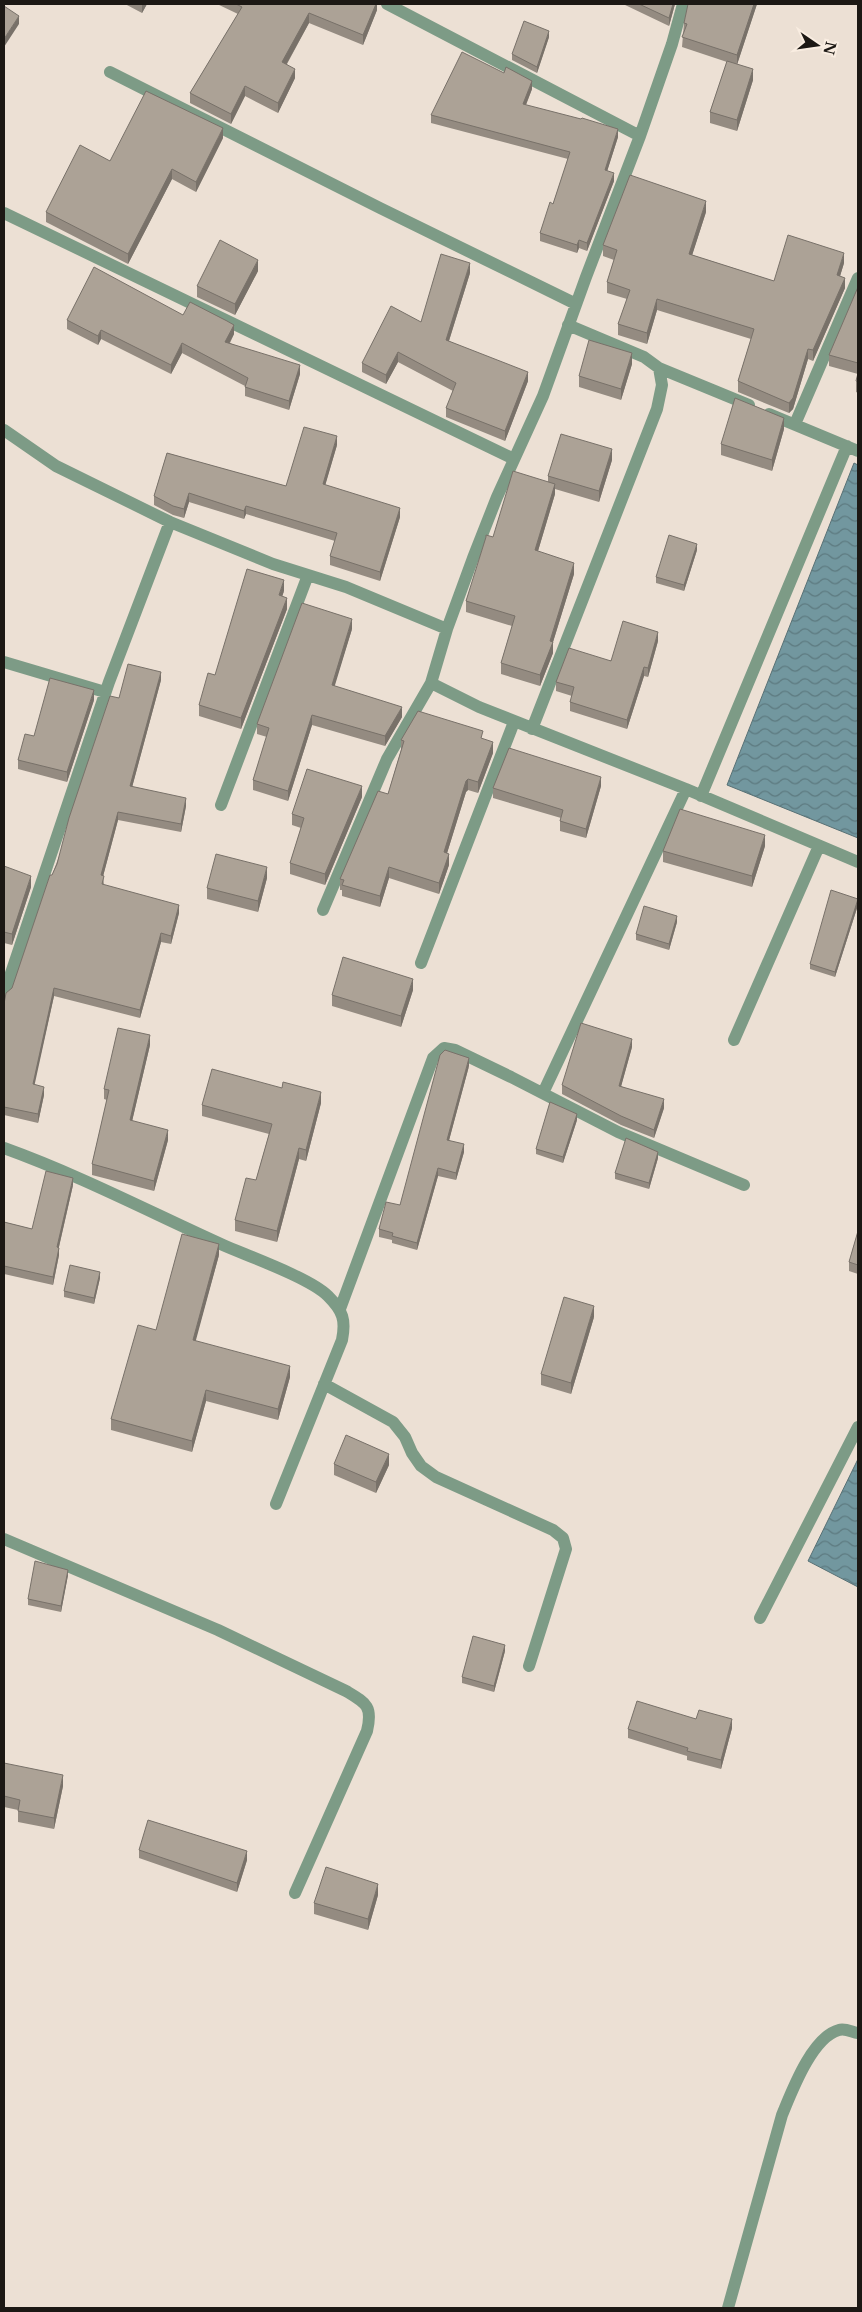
<svg xmlns="http://www.w3.org/2000/svg" width="862" height="2312" font-family="'Libre Baskerville',serif">
<style>
.water{fill:url(#water-waves);stroke:#587175}
.lines{fill:none;stroke-linecap:round;stroke-linejoin:round}
.street{stroke:#7d9b86;stroke-width:12}
.wall{fill:#948b81}
.shaded-wall{fill:#787169}
.building{fill:#aca296;stroke:#787169}
</style>
<defs>
<pattern id="water-waves" width="16" height="10" patternUnits="userSpaceOnUse" patternTransform="scale(1.25)"><rect width="16" height="10" fill="#72979f"/><path d="M0 5q4-4 8 0t8 0" fill="none" stroke="#5d7a80"/></pattern>
</defs>
<rect width="100%" height="100%" fill="#ece0d4"/>
<path class="water" d="M 854,463 L 858,465 L 858,838 L 727,785 Z
M 858,1459 L 858,1587 L 808,1561 Z"/>
<g class="lines">
<path class="street" d="M 387,4 L 640,136
M 110,72 L 380,208 L 576,304
M 4,213 L 514,459
M 659,368 L 749,405
M 769,414 L 858,451
M 795,424 L 858,278
M 4,430 L 56,466 L 170,522 L 273,564 L 346,587 L 447,629
M 4,662 L 105,692
M 431,683 L 479,707 L 686,789 L 858,862
M 532,729 L 657,409 L 662,385 L 659,368 L 644,357 L 568,325
M 701,796 L 847,446
M 221,805 L 308,575
M 323,910 L 387,759 L 431,683 L 447,629 L 473,558 L 497,497 L 543,396 L 586,277 L 640,136 L 672,44 L 683,4
M 421,963 L 514,722
M 4,994 L 109,682 L 170,522
M 734,1040 L 819,846
M 543,1093 L 686,789
M 4,1148 C 79,1175 150,1212 223,1245 C 248,1256 310,1278 328,1296 C 343,1311 346,1320 342,1340 L 276,1504
M 340,1309 L 433,1058 L 444,1048 L 455,1050 L 511,1077 L 618,1132 L 744,1185
M 324,1384 L 393,1422 L 405,1437 L 412,1453 L 421,1466 L 436,1477 L 553,1530 L 563,1538 L 566,1549 L 529,1666
M 4,1539 L 218,1630 L 346,1691 C 366,1703 373,1706 367,1731 L 295,1893
M 760,1618 L 858,1427
M 728,2308 L 782,2115 C 792,2091 812,2037 839,2030 C 845,2028 852,2032 858,2033"/>
</g>
<path class="wall" d="M 125,4 L 147,4 L 142,13 Z
M 217,4 L 377,4 L 377,10 L 363,45 L 309,23 L 287,64 L 295,78 L 278,113 L 245,96 L 231,124 L 190,103 L 190,93 L 238,14 Z
M 623,4 L 675,4 L 669,26 Z
M 757,4 L 737,64 L 753,80 L 737,131 L 710,123 L 710,112 L 727,62 L 682,47 L 684,23 Z
M 549,37 L 537,73 L 512,60 L 512,54 Z
M 532,89 L 526,105 L 618,137 L 607,171 L 614,181 L 587,251 L 579,248 L 577,253 L 540,241 L 540,233 L 553,204 L 568,159 L 431,123 L 431,115 Z
M 223,138 L 196,192 L 172,179 L 128,264 L 46,222 L 46,212 L 110,161 Z
M 706,212 L 692,255 L 774,281 L 844,263 L 840,276 L 845,288 L 813,361 L 808,359 L 793,409 L 789,413 L 738,392 L 738,381 L 751,339 L 657,310 L 647,344 L 618,335 L 618,324 L 627,299 L 607,293 L 607,282 L 614,260 L 603,256 L 603,245 Z
M 258,271 L 235,315 L 197,297 L 197,286 Z
M 470,273 L 449,341 L 528,381 L 505,441 L 446,417 L 446,408 L 453,391 L 398,362 L 386,384 L 362,372 L 362,363 L 421,322 Z
M 858,287 L 858,393 L 856,392 L 856,381 L 858,374 L 829,366 L 829,355 Z
M 183,315 L 234,334 L 230,343 L 300,374 L 289,410 L 245,396 L 245,386 L 182,353 L 171,374 L 101,339 L 98,345 L 67,329 L 67,320 Z
M 632,364 L 621,400 L 579,387 L 579,376 Z
M 784,429 L 772,471 L 721,455 L 721,444 Z
M 337,445 L 325,485 L 400,517 L 380,581 L 330,565 L 330,556 L 335,541 L 246,514 L 244,519 L 189,502 L 184,518 L 173,515 L 154,505 L 154,496 L 167,453 L 286,486 Z
M 612,460 L 599,502 L 555,489 L 555,494 L 538,551 L 574,574 L 553,642 L 553,653 L 540,686 L 501,674 L 501,663 L 512,626 L 466,612 L 466,601 L 493,537 L 548,482 L 548,476 Z
M 697,550 L 684,591 L 656,583 L 656,577 Z
M 284,591 L 282,596 L 287,609 L 241,729 L 199,716 L 199,705 L 215,675 Z
M 352,629 L 334,686 L 402,717 L 385,746 L 312,725 L 288,801 L 253,790 L 253,780 L 267,737 L 257,734 L 257,724 Z
M 658,641 L 648,677 L 644,676 L 627,729 L 570,711 L 570,702 L 572,696 L 556,691 L 556,682 Z
M 161,680 L 132,787 L 186,806 L 181,832 L 118,820 L 103,876 L 104,885 L 179,913 L 171,944 L 161,942 L 140,1018 L 54,996 L 34,1084 L 44,1095 L 38,1123 L 4,1115 L 4,1004 L 12,988 L 52,875 L 119,698 Z
M 94,700 L 67,782 L 18,769 L 18,760 L 34,736 Z
M 483,739 L 493,753 L 478,793 L 468,790 L 466,792 L 447,853 L 449,865 L 439,894 L 389,878 L 380,907 L 342,896 L 342,890 L 340,890 L 340,879 L 388,794 L 401,750 L 401,740 Z
M 601,786 L 586,838 L 560,831 L 560,821 L 561,818 L 493,798 L 493,788 Z
M 362,797 L 325,885 L 290,874 L 290,863 L 301,828 L 292,825 L 292,814 Z
M 765,846 L 752,887 L 663,862 L 663,851 Z
M 4,866 L 31,887 L 12,945 L 4,943 Z
M 267,878 L 258,912 L 207,899 L 207,888 Z
M 858,899 L 858,905 L 835,977 L 810,969 L 810,964 Z
M 677,922 L 669,950 L 636,940 L 636,934 Z
M 413,990 L 401,1027 L 332,1006 L 332,995 Z
M 150,1045 L 132,1121 L 168,1140 L 154,1191 L 92,1175 L 92,1164 L 107,1100 L 104,1099 L 104,1089 Z
M 632,1047 L 621,1086 L 664,1108 L 654,1138 L 621,1125 L 562,1094 L 562,1085 Z
M 469,1066 L 449,1140 L 464,1152 L 456,1180 L 438,1176 L 417,1250 L 392,1243 L 392,1240 L 379,1237 L 379,1229 L 400,1205 Z
M 321,1103 L 306,1161 L 299,1159 L 277,1242 L 235,1231 L 235,1220 L 256,1180 L 269,1134 L 202,1116 L 202,1105 Z
M 577,1120 L 563,1163 L 536,1154 L 536,1149 Z
M 658,1158 L 649,1189 L 615,1179 L 615,1173 Z
M 73,1185 L 59,1247 L 59,1255 L 53,1285 L 4,1274 L 4,1222 L 32,1229 Z
M 858,1231 L 858,1274 L 849,1271 L 849,1262 Z
M 219,1255 L 195,1341 L 290,1377 L 278,1420 L 206,1401 L 192,1452 L 111,1430 L 111,1419 L 156,1330 Z
M 100,1278 L 94,1304 L 64,1297 L 64,1291 Z
M 594,1317 L 571,1394 L 541,1385 L 541,1374 Z
M 334,1464 L 389,1465 L 376,1493 L 334,1475 Z
M 68,1575 L 61,1612 L 28,1605 L 28,1599 Z
M 505,1651 L 494,1692 L 462,1683 L 462,1677 Z
M 696,1719 L 732,1728 L 721,1769 L 687,1760 L 687,1756 L 628,1738 L 628,1729 Z
M 4,1763 L 63,1786 L 54,1829 L 18,1822 L 18,1810 L 4,1807 Z
M 139,1850 L 247,1860 L 237,1892 L 139,1858 Z
M 378,1895 L 368,1930 L 314,1914 L 314,1903 Z"/>
<path class="shaded-wall" d="M 142,4 L 147,4 L 142,13 Z
M 376,4 L 377,4 L 377,10 L 363,45 L 363,35 Z
M 673,4 L 675,4 L 669,26 L 669,18 Z
M 754,4 L 757,4 L 737,65 L 737,55 Z
M 309,13 L 309,23 L 282,72 L 282,62 Z
M 19,16 L 19,24 L 4,47 L 4,39 Z
M 549,31 L 549,37 L 537,73 L 537,67 Z
M 295,69 L 295,78 L 278,113 L 278,103 Z
M 753,69 L 753,80 L 737,131 L 737,120 Z
M 532,81 L 532,89 L 523,112 L 523,104 Z
M 245,86 L 245,96 L 231,124 L 231,114 Z
M 223,128 L 223,138 L 196,192 L 196,182 Z
M 618,129 L 618,137 L 605,178 L 605,170 Z
M 172,169 L 172,179 L 128,264 L 128,254 Z
M 614,173 L 614,181 L 587,251 L 587,243 Z
M 706,201 L 706,212 L 689,265 L 689,254 Z
M 579,240 L 579,248 L 577,253 L 577,245 Z
M 844,253 L 844,263 L 837,286 L 837,275 Z
M 258,260 L 258,271 L 235,315 L 235,304 Z
M 470,263 L 470,273 L 446,350 L 446,340 Z
M 845,278 L 845,288 L 813,361 L 813,350 Z
M 657,299 L 657,310 L 647,344 L 647,333 Z
M 234,325 L 234,334 L 225,351 L 225,342 Z
M 101,330 L 101,339 L 98,345 L 98,336 Z
M 182,343 L 182,353 L 171,374 L 171,365 Z
M 808,349 L 808,359 L 793,409 L 789,413 L 789,403 Z
M 398,352 L 398,362 L 386,384 L 386,375 Z
M 632,353 L 632,364 L 621,400 L 621,389 Z
M 300,365 L 300,374 L 289,410 L 289,401 Z
M 528,372 L 528,381 L 505,441 L 505,431 Z
M 784,418 L 784,429 L 772,471 L 772,460 Z
M 337,436 L 337,445 L 323,493 L 323,484 Z
M 612,449 L 612,460 L 599,502 L 599,491 Z
M 555,484 L 555,494 L 535,561 L 535,550 Z
M 189,493 L 189,502 L 184,518 L 184,509 Z
M 246,506 L 246,514 L 244,519 L 244,511 Z
M 400,508 L 400,517 L 380,581 L 380,572 Z
M 697,544 L 697,550 L 684,591 L 684,585 Z
M 574,563 L 574,574 L 553,642 L 553,653 L 540,686 L 540,675 Z
M 284,580 L 284,591 L 279,606 L 279,595 Z
M 287,598 L 287,609 L 241,729 L 241,718 Z
M 352,619 L 352,629 L 332,695 L 332,685 Z
M 658,632 L 658,641 L 648,677 L 648,668 Z
M 644,667 L 644,676 L 627,729 L 627,720 Z
M 161,672 L 161,680 L 130,795 L 130,786 Z
M 94,690 L 94,700 L 67,782 L 67,772 Z
M 402,707 L 402,717 L 385,746 L 385,736 Z
M 312,715 L 312,725 L 288,801 L 288,791 Z
M 493,742 L 493,753 L 478,793 L 478,782 Z
M 601,777 L 601,786 L 586,838 L 586,829 Z
M 468,779 L 468,790 L 466,792 L 444,863 L 444,852 L 466,781 Z
M 362,786 L 362,797 L 325,885 L 325,874 Z
M 186,798 L 186,806 L 181,832 L 181,824 Z
M 118,812 L 118,820 L 101,884 L 101,875 Z
M 765,835 L 765,846 L 752,887 L 752,876 Z
M 449,854 L 449,865 L 439,894 L 439,883 Z
M 267,867 L 267,878 L 258,912 L 258,901 Z
M 389,867 L 389,878 L 380,907 L 380,896 Z
M 31,876 L 31,887 L 12,945 L 12,934 Z
M 858,899 L 858,905 L 835,977 L 835,972 Z
M 179,905 L 179,913 L 171,944 L 171,936 Z
M 677,916 L 677,922 L 669,950 L 669,944 Z
M 161,933 L 161,942 L 140,1018 L 140,1010 Z
M 413,979 L 413,990 L 401,1027 L 401,1016 Z
M 54,988 L 54,996 L 33,1092 L 33,1084 Z
M 150,1035 L 150,1045 L 130,1130 L 130,1120 Z
M 632,1039 L 632,1047 L 619,1094 L 619,1086 Z
M 469,1058 L 469,1066 L 447,1148 L 447,1140 Z
M 44,1087 L 44,1095 L 38,1123 L 38,1114 Z
M 321,1092 L 321,1103 L 306,1161 L 306,1150 Z
M 664,1099 L 664,1108 L 654,1138 L 654,1130 Z
M 577,1114 L 577,1120 L 563,1163 L 563,1157 Z
M 168,1130 L 168,1140 L 154,1191 L 154,1181 Z
M 464,1144 L 464,1152 L 456,1180 L 456,1173 Z
M 299,1148 L 299,1159 L 277,1242 L 277,1231 Z
M 658,1152 L 658,1158 L 649,1189 L 649,1183 Z
M 438,1168 L 438,1176 L 417,1250 L 417,1243 Z
M 73,1178 L 73,1185 L 57,1255 L 57,1247 Z
M 219,1244 L 219,1255 L 193,1351 L 193,1340 Z
M 59,1248 L 59,1255 L 53,1285 L 53,1277 Z
M 100,1272 L 100,1278 L 94,1304 L 94,1298 Z
M 594,1306 L 594,1317 L 571,1394 L 571,1383 Z
M 290,1366 L 290,1377 L 278,1420 L 278,1409 Z
M 206,1390 L 206,1401 L 192,1452 L 192,1441 Z
M 389,1454 L 389,1465 L 376,1493 L 376,1482 Z
M 68,1570 L 68,1575 L 61,1612 L 61,1606 Z
M 505,1645 L 505,1651 L 494,1692 L 494,1686 Z
M 732,1719 L 732,1728 L 721,1769 L 721,1760 Z
M 63,1775 L 63,1786 L 54,1829 L 54,1818 Z
M 247,1851 L 247,1860 L 237,1892 L 237,1883 Z
M 378,1884 L 378,1895 L 368,1930 L 368,1919 Z"/>
<path class="building" d="M 236,4 L 376,4 L 363,35 L 309,13 L 282,62 L 295,69 L 278,103 L 245,86 L 231,114 L 190,93 L 242,7 Z
M 639,4 L 673,4 L 669,18 Z
M 688,4 L 754,4 L 737,55 L 682,37 L 687,24 L 684,23 Z
M 4,6 L 19,16 L 4,39 Z
M 524,21 L 549,31 L 537,67 L 512,54 Z
M 462,52 L 504,73 L 506,67 L 532,81 L 523,104 L 581,119 L 582,118 L 618,129 L 605,170 L 614,173 L 587,243 L 579,240 L 577,245 L 540,233 L 550,202 L 553,204 L 570,152 L 431,115 Z
M 727,61 L 753,69 L 737,120 L 710,112 Z
M 146,91 L 223,128 L 196,182 L 172,169 L 128,254 L 46,212 L 80,145 L 110,161 Z
M 630,175 L 706,201 L 689,254 L 774,281 L 788,235 L 844,253 L 837,275 L 845,278 L 813,350 L 808,349 L 793,398 L 789,403 L 738,381 L 754,329 L 657,299 L 647,333 L 618,324 L 630,290 L 607,282 L 617,250 L 603,245 Z
M 220,240 L 258,260 L 235,304 L 197,286 Z
M 441,254 L 470,263 L 446,340 L 528,372 L 505,431 L 446,408 L 456,383 L 398,352 L 386,375 L 362,363 L 391,306 L 421,322 Z
M 94,267 L 183,315 L 190,302 L 227,321 L 234,325 L 225,342 L 300,365 L 289,401 L 245,387 L 248,378 L 182,343 L 171,365 L 101,330 L 98,336 L 67,320 Z
M 858,287 L 858,363 L 829,355 Z
M 589,340 L 632,353 L 621,389 L 579,376 Z
M 858,373 L 858,382 L 856,381 Z
M 735,398 L 784,418 L 772,460 L 721,444 Z
M 304,427 L 337,436 L 323,484 L 400,508 L 380,572 L 330,556 L 337,533 L 246,506 L 244,511 L 189,493 L 184,509 L 173,506 L 154,496 L 167,453 L 286,486 Z
M 561,434 L 612,449 L 599,491 L 548,476 Z
M 513,471 L 555,484 L 535,550 L 574,563 L 550,641 L 553,642 L 540,675 L 501,663 L 515,616 L 466,601 L 486,537 L 486,535 L 493,537 Z
M 669,535 L 697,544 L 684,585 L 656,577 Z
M 247,569 L 284,580 L 279,595 L 287,598 L 241,718 L 199,705 L 208,673 L 215,675 Z
M 302,603 L 352,619 L 332,685 L 402,707 L 385,736 L 312,715 L 288,791 L 253,780 L 269,728 L 257,724 Z
M 623,621 L 658,632 L 648,668 L 644,667 L 627,720 L 570,702 L 574,687 L 556,682 L 569,648 L 611,661 Z
M 128,664 L 161,672 L 130,786 L 186,798 L 181,824 L 118,812 L 101,875 L 104,876 L 102,884 L 179,905 L 171,936 L 161,933 L 140,1010 L 54,988 L 33,1084 L 44,1087 L 38,1114 L 4,1107 L 4,1004 L 6,993 L 12,988 L 50,875 L 52,875 L 57,864 L 69,818 L 110,696 L 119,698 Z
M 50,678 L 94,690 L 67,772 L 18,760 L 25,734 L 34,736 Z
M 418,711 L 483,731 L 481,738 L 493,742 L 478,782 L 468,779 L 466,781 L 444,852 L 449,854 L 439,883 L 389,867 L 380,896 L 342,885 L 344,880 L 340,879 L 378,791 L 388,794 L 404,741 L 401,740 Z
M 509,748 L 601,777 L 586,829 L 560,821 L 563,810 L 493,788 Z
M 307,769 L 362,786 L 325,874 L 290,863 L 304,818 L 292,814 Z
M 680,809 L 765,835 L 752,876 L 663,851 Z
M 216,854 L 267,867 L 258,901 L 207,888 Z
M 4,866 L 31,876 L 12,934 L 4,932 Z
M 831,890 L 858,899 L 835,972 L 810,964 Z
M 644,906 L 677,916 L 669,944 L 636,934 Z
M 343,957 L 413,979 L 401,1016 L 332,995 Z
M 581,1023 L 632,1039 L 619,1086 L 664,1099 L 654,1130 L 621,1116 L 562,1085 Z
M 118,1028 L 150,1035 L 130,1120 L 168,1130 L 154,1181 L 92,1164 L 109,1090 L 104,1089 Z
M 445,1050 L 469,1058 L 447,1140 L 464,1144 L 456,1173 L 438,1168 L 417,1243 L 392,1236 L 393,1233 L 379,1229 L 386,1202 L 400,1205 L 440,1055 Z
M 212,1069 L 282,1088 L 283,1082 L 321,1092 L 306,1150 L 299,1148 L 277,1231 L 235,1220 L 246,1178 L 256,1180 L 272,1124 L 202,1105 Z
M 550,1102 L 577,1114 L 563,1157 L 536,1149 Z
M 626,1138 L 658,1152 L 649,1183 L 615,1173 Z
M 46,1171 L 73,1178 L 57,1247 L 59,1248 L 53,1277 L 4,1266 L 4,1222 L 32,1229 Z
M 858,1231 L 858,1265 L 849,1262 Z
M 182,1234 L 219,1244 L 193,1340 L 290,1366 L 278,1409 L 206,1390 L 192,1441 L 111,1419 L 138,1325 L 156,1330 Z
M 70,1265 L 100,1272 L 94,1298 L 64,1291 Z
M 564,1297 L 594,1306 L 571,1383 L 541,1374 Z
M 346,1435 L 389,1454 L 376,1482 L 334,1464 Z
M 35,1561 L 68,1570 L 61,1606 L 28,1599 Z
M 473,1636 L 505,1645 L 494,1686 L 462,1677 Z
M 637,1701 L 696,1719 L 699,1710 L 732,1719 L 721,1760 L 687,1751 L 688,1748 L 628,1729 Z
M 4,1763 L 63,1775 L 54,1818 L 18,1811 L 20,1800 L 4,1796 Z
M 148,1820 L 247,1851 L 237,1883 L 139,1850 Z
M 326,1867 L 378,1884 L 368,1919 L 314,1903 Z"/>
<rect width="862" height="2312" fill="none" stroke="#1c1814" stroke-width="10"/>
<g transform="translate(817 45) rotate(103)" stroke="#f9ede1" stroke-width="4" paint-order="stroke">
<path d="M0-4L9 19L0 12L-9 19Z" fill="#1c1814"/>
<text y="-8" font-size="14" font-weight="bold" text-anchor="middle" fill="#1c1814">N</text>
</g>
</svg>
